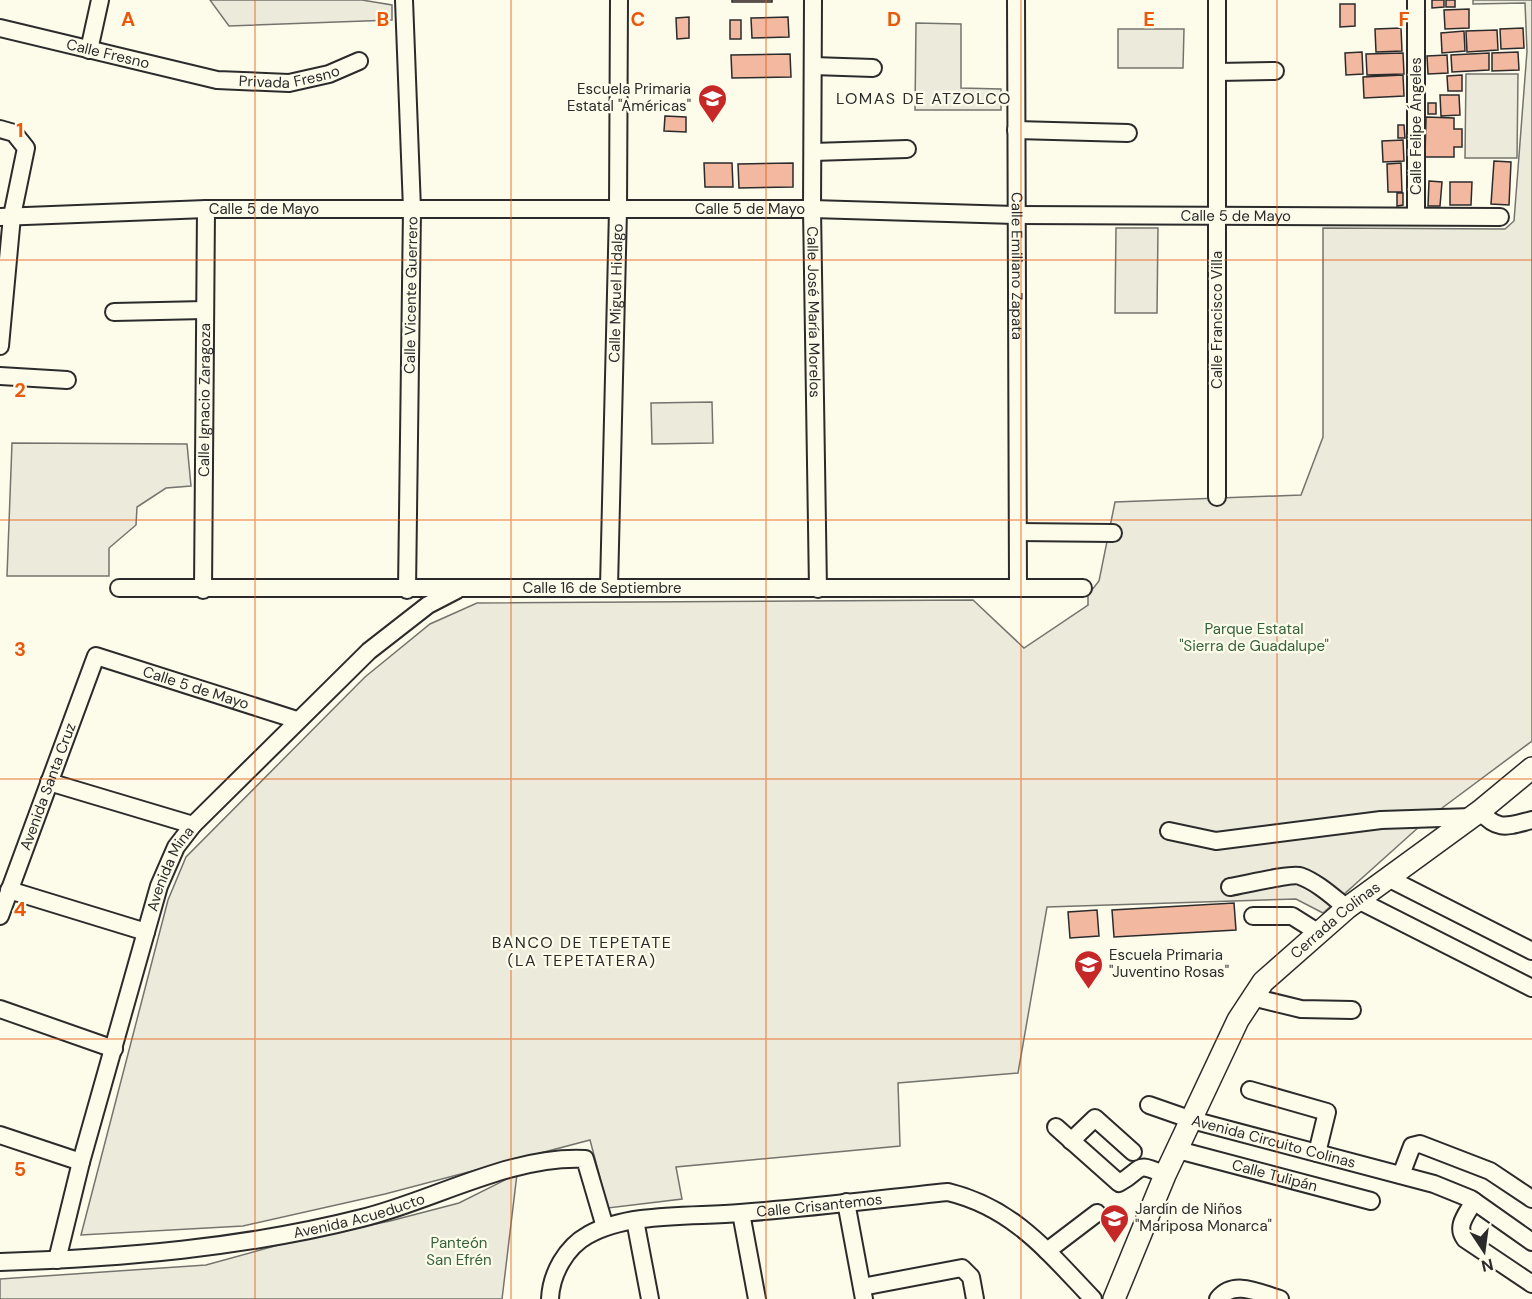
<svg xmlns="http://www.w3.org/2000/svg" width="1532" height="1299" font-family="'DM Sans',sans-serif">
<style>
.green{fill:#ecebdb;stroke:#74746e;stroke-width:1.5}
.building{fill:#f2b8a0;stroke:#2b2b2b;stroke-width:1.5}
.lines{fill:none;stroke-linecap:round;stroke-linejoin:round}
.minor-casing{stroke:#2b2b2b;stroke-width:20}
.major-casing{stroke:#2b2b2b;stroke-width:24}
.minor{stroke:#fdfbea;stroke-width:16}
.major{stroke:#fdfbea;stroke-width:21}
.grid{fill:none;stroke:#e8590c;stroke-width:1.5;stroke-opacity:0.55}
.labels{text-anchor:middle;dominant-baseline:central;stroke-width:4.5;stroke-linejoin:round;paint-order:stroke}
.street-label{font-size:15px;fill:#2b2b2b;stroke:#fdfbea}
.poi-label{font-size:15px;fill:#2b2b2b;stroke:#fdfbea;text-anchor:start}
.park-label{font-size:15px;fill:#34623c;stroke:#fdfbea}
.neighbourhood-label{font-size:16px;letter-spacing:1.5px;fill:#2b2b2b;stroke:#fdfbea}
.grid-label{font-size:20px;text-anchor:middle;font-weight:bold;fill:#e8590c;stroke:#fdfbea;stroke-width:4.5;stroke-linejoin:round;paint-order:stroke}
</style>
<rect width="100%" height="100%" fill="#fdfbea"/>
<path class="green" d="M 210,0 L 362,0 L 392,5 L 392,20 L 229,26 Z
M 1473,0 L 1532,0 L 1532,741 L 1430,817 L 1323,913 L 1296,899 L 1047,907 L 1018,1073 L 898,1083 L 900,1146 L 676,1167 L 682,1199 L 608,1208 L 590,1140 L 385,1194 L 243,1226 L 81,1235 L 168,900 L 186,857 L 365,677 L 430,624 L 477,603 L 973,600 L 1024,648 L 1088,605 L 1088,595 L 1099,581 L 1115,502 L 1301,495 L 1323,437 L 1323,228 L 1505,229 L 1514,221 L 1527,51 L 1525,3 L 1473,4 Z
M 916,23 L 961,24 L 961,88 L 1001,89 L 1001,110 L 915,110 Z
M 1118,29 L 1184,29 L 1183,68 L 1118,68 Z
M 1466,74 L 1518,74 L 1517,158 L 1465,158 Z
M 1116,228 L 1158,228 L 1157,313 L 1115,313 Z
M 712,402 L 713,443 L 652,444 L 651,403 Z
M 12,443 L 187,444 L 191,486 L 166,488 L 137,507 L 136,525 L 109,548 L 109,576 L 7,576 Z
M 517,1174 L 502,1299 L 0,1299 L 0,1279 L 206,1265 L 293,1241 L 390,1221 L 459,1203 Z"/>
<path class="building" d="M 732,0 L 772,0 L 772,2 L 732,2 Z
M 1432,0 L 1444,0 L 1444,7 L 1432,8 Z
M 1446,0 L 1455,0 L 1455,7 L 1446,7 Z
M 1340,4 L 1355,4 L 1355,26 L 1340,27 Z
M 1469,9 L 1469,28 L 1445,29 L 1444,10 Z
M 689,17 L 689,38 L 677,39 L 676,18 Z
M 788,17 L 789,37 L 752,38 L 751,18 Z
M 730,20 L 741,20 L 741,39 L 730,39 Z
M 1401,28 L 1402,51 L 1376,52 L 1375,29 Z
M 1523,28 L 1524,48 L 1501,49 L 1500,29 Z
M 1497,30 L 1498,50 L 1467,52 L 1466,31 Z
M 1464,31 L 1465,51 L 1442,53 L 1441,33 Z
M 1362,52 L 1363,74 L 1346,75 L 1345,53 Z
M 1518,52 L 1519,70 L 1492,71 L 1492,53 Z
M 1403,53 L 1404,74 L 1367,75 L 1366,54 Z
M 1489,53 L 1489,70 L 1452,72 L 1451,55 Z
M 790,54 L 791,77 L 732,78 L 731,55 Z
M 1447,55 L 1448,73 L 1428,74 L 1427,56 Z
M 1403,75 L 1404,96 L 1364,98 L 1363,77 Z
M 1462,75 L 1462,91 L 1448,91 L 1447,76 Z
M 1440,95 L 1459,95 L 1460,115 L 1441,116 Z
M 1428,103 L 1436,103 L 1436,114 L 1428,114 Z
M 665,116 L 686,117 L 686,132 L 664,131 Z
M 1426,117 L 1454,118 L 1454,129 L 1462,129 L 1462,147 L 1454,147 L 1454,157 L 1425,157 Z
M 1398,125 L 1404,125 L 1405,138 L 1398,138 Z
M 1403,140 L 1404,161 L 1383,162 L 1382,141 Z
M 1494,161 L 1511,162 L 1509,205 L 1491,204 Z
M 704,163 L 732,163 L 733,187 L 705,187 Z
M 793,163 L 793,187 L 739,188 L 738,164 Z
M 1401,163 L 1402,192 L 1388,192 L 1387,164 Z
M 1429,181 L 1442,182 L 1440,206 L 1428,206 Z
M 1450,182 L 1472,182 L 1471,205 L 1450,205 Z
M 1397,193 L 1403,193 L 1403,205 L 1397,206 Z
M 1234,903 L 1236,930 L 1114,937 L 1112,910 Z
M 1097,910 L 1099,936 L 1070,938 L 1068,912 Z"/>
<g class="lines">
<defs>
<g id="minor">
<path d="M 404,0 L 412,209 L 407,590"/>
<path id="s1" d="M 813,0 L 812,209 L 818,589"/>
<path id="s2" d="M 1016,0 L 1018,587"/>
<path d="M 1416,0 L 1416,216"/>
<path id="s3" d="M 0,28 L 217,80 L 289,83 L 329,74 L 359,61"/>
<path d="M 89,50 L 100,0"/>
<path d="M 813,66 L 873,68"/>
<path d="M 1218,72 L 1275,71"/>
<path d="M 0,129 L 14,133 L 26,148 L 12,216 L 0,346"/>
<path d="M 1016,130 L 1128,133"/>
<path d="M 813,152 L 907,149"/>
<path id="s4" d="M 0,217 L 206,209 L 812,209 L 1015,215 L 1500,217"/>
<path d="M 114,312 L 205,310"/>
<path d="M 0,376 L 67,380"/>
<path d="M 1217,497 L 1217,0"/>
<path d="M 1018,532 L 1113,533"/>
<path id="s5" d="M 609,587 L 618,210 L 619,0"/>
<path id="s6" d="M 119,588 L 1083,588"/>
<path id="s7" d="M 203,590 L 206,209"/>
<path d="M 49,782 L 193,825"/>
<path d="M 1480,811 C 1498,832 1508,826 1532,820"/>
<path d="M 1169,831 L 1216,841 L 1381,820 L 1472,817"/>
<path d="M 1388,878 L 1532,951"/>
<path d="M 1230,887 C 1243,885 1292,873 1300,876 C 1317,882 1333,897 1347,908"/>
<path d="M 9,890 L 146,932"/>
<path d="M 1358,900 L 1532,988"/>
<path id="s8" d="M 0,916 L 96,656 L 297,720"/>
<path d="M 1253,916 L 1292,916 L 1319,933"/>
<path d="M 1252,997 L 1301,1009 L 1352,1010"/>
<path d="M 0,1009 L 114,1049"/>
<path d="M 1250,1090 L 1327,1112 L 1317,1153"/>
<path id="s9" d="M 1149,1105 L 1192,1120 L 1434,1184 L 1471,1199 L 1532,1242"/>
<path d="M 1056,1127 L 1119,1183 C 1144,1170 1133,1160 1165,1175"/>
<path d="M 0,1135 L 81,1162"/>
<path d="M 1071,1141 L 1095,1118 L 1133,1152"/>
<path id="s10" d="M 1178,1150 L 1371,1201"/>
<path d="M 1401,1175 L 1412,1146 L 1420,1144 L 1490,1171 L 1532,1199"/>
<path d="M 1474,1201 C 1467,1214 1455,1226 1465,1239 L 1532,1284"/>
<path d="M 846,1202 L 864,1299"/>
<path d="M 741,1213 L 757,1299"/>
<path d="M 635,1220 L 650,1299"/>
<path d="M 1047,1251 L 1097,1213"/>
<path id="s11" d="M 57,1260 L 81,1162 L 159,886 L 176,847 L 193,825 L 369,651 L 428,605 L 457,590"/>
<path id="s12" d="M 0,1262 C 121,1258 244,1248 362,1218 C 432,1201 511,1155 585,1159 L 605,1227"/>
<path d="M 862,1287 L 962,1268 L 971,1277 L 975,1299"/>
<path id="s13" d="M 550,1299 C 551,1274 566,1247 588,1235 C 628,1212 694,1217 740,1213 C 810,1208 879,1199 948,1192 C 1014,1208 1048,1252 1093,1299"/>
<path d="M 1218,1299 C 1234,1279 1259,1293 1280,1299"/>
</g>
<g id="major">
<path id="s14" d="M 1114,1299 L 1165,1175 L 1238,1020 L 1263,982 L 1347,908 L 1480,811 L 1532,768"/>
</g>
</defs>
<use href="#minor" class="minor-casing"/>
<use href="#major" class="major-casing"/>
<use href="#minor" class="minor"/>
<use href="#major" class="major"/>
</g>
<path class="grid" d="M 255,0 L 255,1299M 511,0 L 511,1299M 766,0 L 766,1299M 1021,0 L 1021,1299M 1277,0 L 1277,1299M 0,260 L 1532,260M 0,520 L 1532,520M 0,779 L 1532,779M 0,1039 L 1532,1039"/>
<defs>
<symbol id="school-pin" viewBox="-11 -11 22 30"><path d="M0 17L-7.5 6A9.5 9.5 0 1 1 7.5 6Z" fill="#c62828" stroke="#fdfbea"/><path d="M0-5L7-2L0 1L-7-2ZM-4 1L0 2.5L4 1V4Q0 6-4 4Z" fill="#fff"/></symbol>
</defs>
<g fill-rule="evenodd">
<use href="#school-pin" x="696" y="82" width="33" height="45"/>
<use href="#school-pin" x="1072" y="948" width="33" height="45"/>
<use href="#school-pin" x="1098" y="1202" width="33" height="45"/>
</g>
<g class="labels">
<g class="street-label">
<text stroke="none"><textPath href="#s3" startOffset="111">Calle Fresno</textPath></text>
<text stroke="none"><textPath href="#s3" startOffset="296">Privada Fresno</textPath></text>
<text transform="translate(1416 126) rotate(-90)">Calle Felipe Ángeles</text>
<text stroke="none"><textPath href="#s4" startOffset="264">Calle 5 de Mayo</textPath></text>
<text stroke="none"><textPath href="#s4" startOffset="750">Calle 5 de Mayo</textPath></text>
<text stroke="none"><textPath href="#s4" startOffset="1236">Calle 5 de Mayo</textPath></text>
<text stroke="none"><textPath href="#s2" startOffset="266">Calle Emiliano Zapata</textPath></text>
<text stroke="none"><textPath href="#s5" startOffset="294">Calle Miguel Hidalgo</textPath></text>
<text transform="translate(411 295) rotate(-89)">Calle Vicente Guerrero</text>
<text stroke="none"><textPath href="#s1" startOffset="312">Calle José María Morelos</textPath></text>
<text transform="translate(1217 320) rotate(-90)">Calle Francisco Villa</text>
<text stroke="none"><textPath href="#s7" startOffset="190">Calle Ignacio Zaragoza</textPath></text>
<text stroke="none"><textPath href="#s6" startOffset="483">Calle 16 de Septiembre</textPath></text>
<text stroke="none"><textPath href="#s8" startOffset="382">Calle 5 de Mayo</textPath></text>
<text stroke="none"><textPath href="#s8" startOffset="138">Avenida Santa Cruz</textPath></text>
<text stroke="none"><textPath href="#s11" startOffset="408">Avenida Mina</textPath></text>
<text stroke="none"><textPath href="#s14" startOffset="446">Cerrada Colinas</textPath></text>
<text stroke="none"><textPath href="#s9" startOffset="130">Avenida Circuito Colinas</textPath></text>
<text stroke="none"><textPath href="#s10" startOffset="100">Calle Tulipán</textPath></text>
<text stroke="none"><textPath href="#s13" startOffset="312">Calle Crisantemos</textPath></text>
<text stroke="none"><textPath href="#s12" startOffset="363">Avenida Acueducto</textPath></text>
</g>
<g class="poi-label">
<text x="691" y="89" text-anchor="end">Escuela Primaria<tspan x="691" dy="17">Estatal "Américas"</tspan></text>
<text x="1109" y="955">Escuela Primaria<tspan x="1109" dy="17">"Juventino Rosas"</tspan></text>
<text x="1135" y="1209">Jardín de Niños<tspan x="1135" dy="17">"Mariposa Monarca"</tspan></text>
</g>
<g class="park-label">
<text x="1254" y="629">Parque Estatal<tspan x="1254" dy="17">"Sierra de Guadalupe"</tspan></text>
<text x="459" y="1243">Panteón<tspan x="459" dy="17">San Efrén</tspan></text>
</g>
<g class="neighbourhood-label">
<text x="924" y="98">LOMAS DE ATZOLCO</text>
<text x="582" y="942">BANCO DE TEPETATE<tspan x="582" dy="18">(LA TEPETATERA)</tspan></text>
</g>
</g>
<g class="grid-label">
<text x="128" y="26">A</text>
<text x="383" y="26">B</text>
<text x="638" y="26">C</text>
<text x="894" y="26">D</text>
<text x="1149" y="26">E</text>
<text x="1404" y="26">F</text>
<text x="20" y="137">1</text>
<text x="20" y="397">2</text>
<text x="20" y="656">3</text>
<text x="20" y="916">4</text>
<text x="20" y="1176">5</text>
</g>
<g transform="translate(1484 1251) rotate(167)" stroke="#fdfbea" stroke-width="4.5" paint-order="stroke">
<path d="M0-4.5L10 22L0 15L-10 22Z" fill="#2b2b2b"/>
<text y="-9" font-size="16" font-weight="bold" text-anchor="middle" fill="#2b2b2b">N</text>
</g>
</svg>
